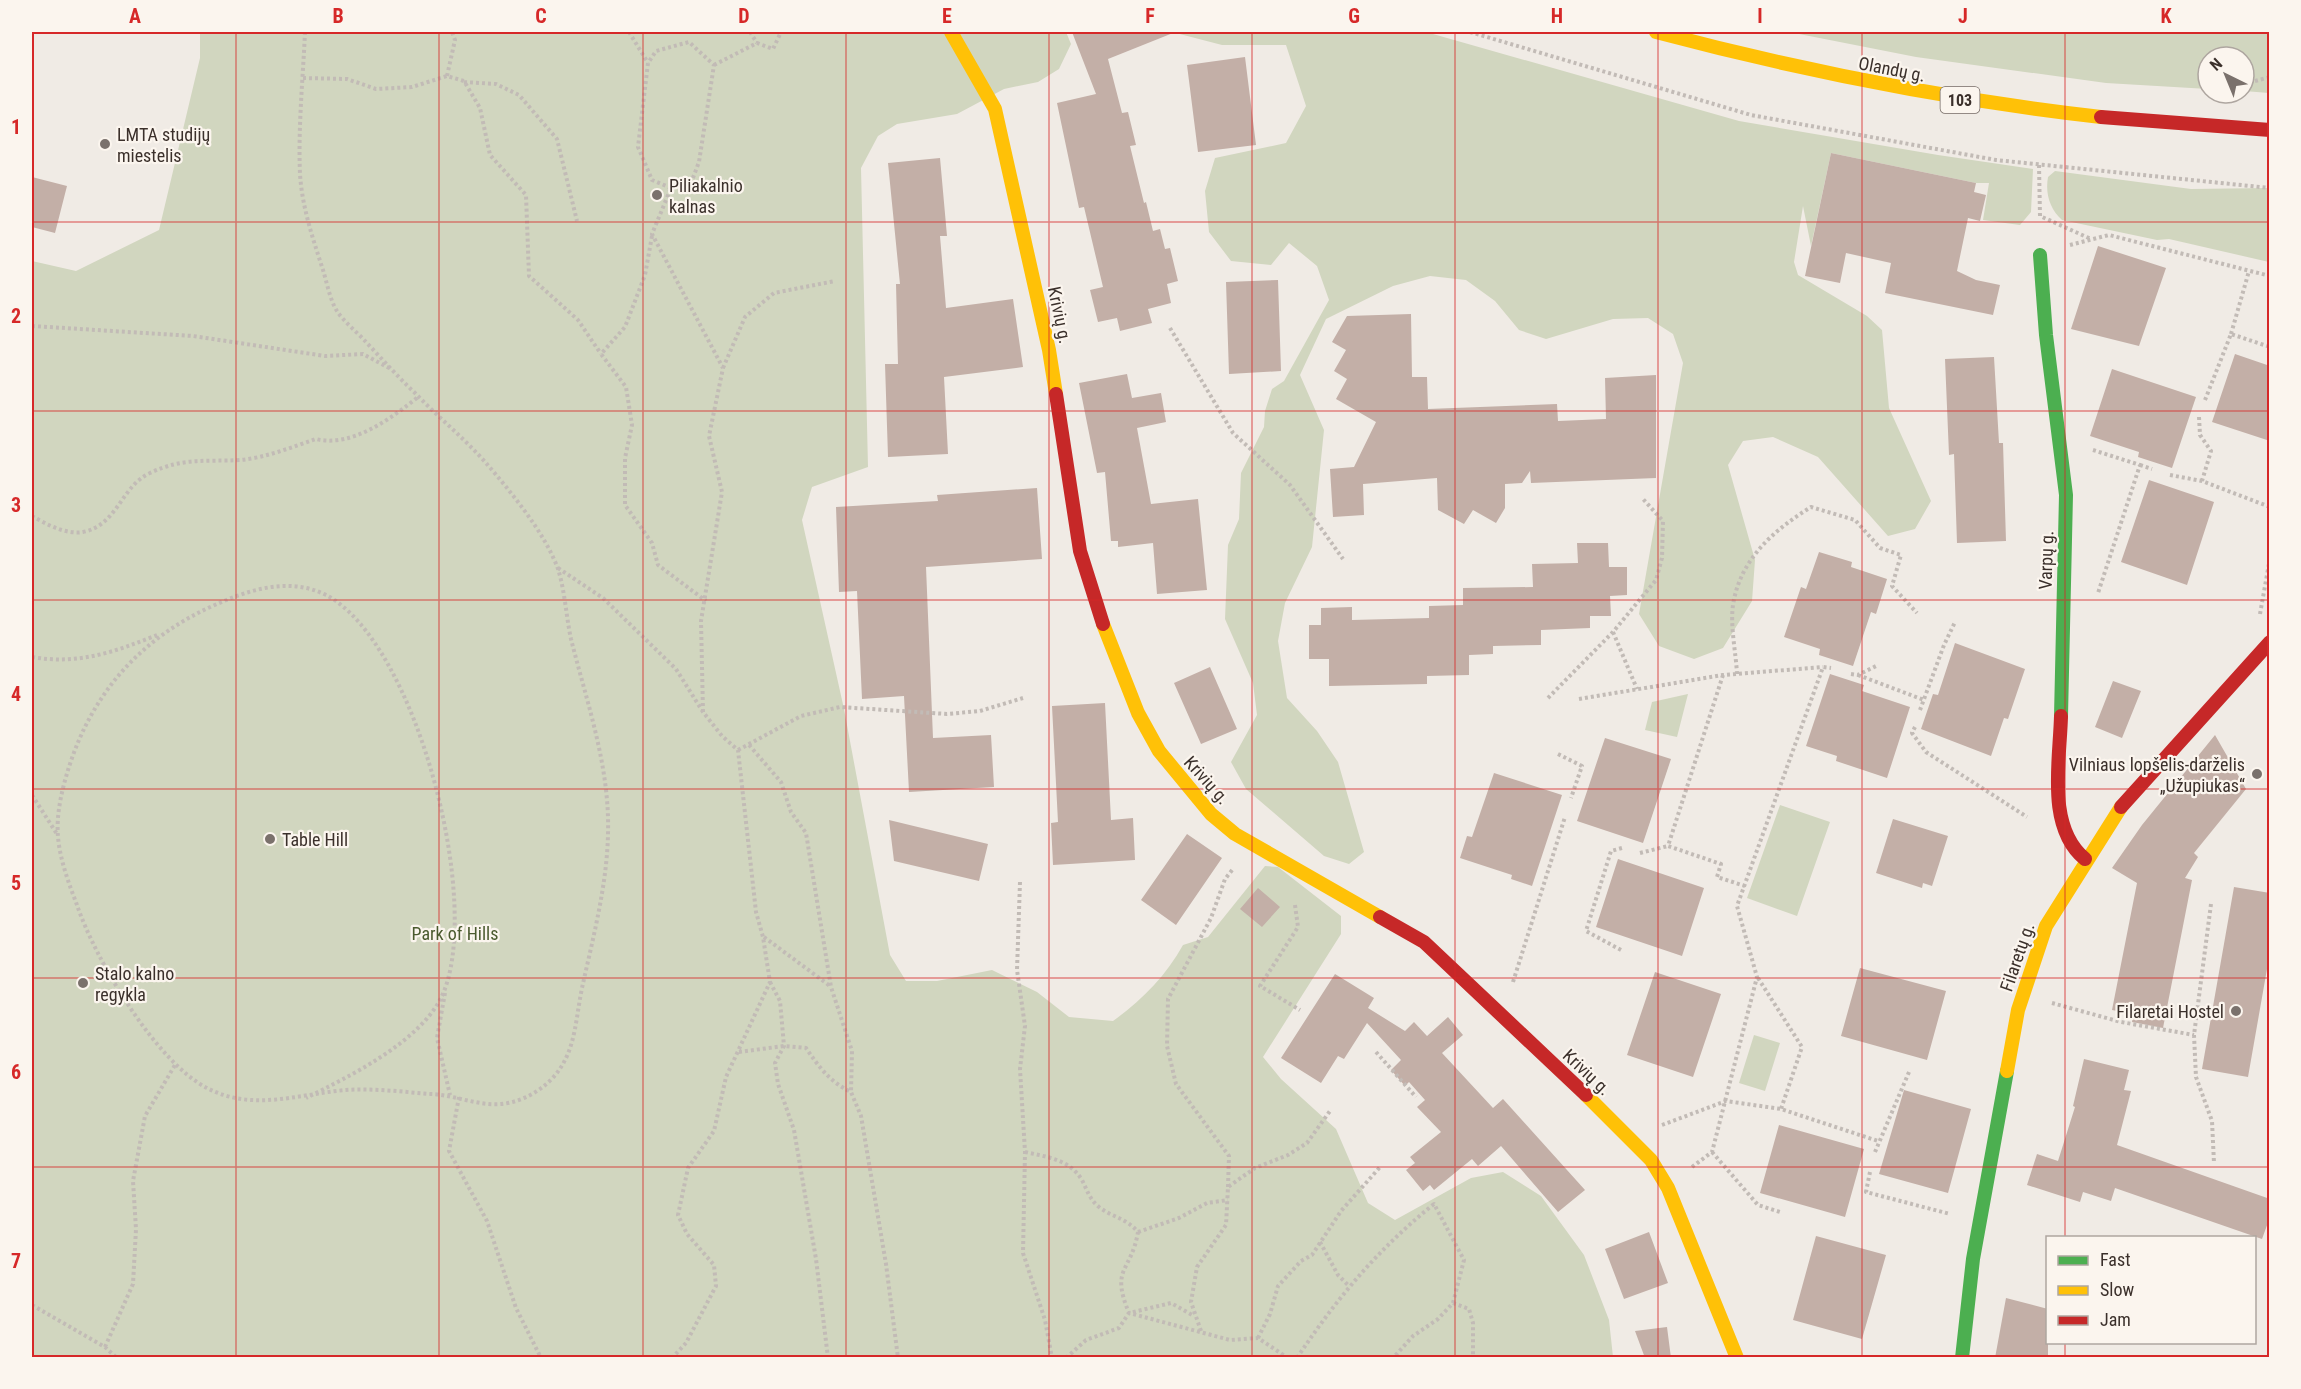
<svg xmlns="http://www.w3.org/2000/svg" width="2301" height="1389" font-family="'Roboto Condensed',sans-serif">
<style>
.green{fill:#d1d6bf}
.building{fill:#c3afa7}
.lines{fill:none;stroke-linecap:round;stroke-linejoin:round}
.path{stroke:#c2bbb6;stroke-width:4;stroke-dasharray:3 3;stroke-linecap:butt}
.fast{stroke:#4caf50;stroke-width:14}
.slow{stroke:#ffc107;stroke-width:14}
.jam{stroke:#c62828;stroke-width:14}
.grid{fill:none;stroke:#d62828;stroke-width:1.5;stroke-opacity:0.55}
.poi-dot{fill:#7a716c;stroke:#fbf5ee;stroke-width:2}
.labels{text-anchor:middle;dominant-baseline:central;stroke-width:4.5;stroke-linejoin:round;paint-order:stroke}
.shield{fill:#fbf5ee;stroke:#756b66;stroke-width:1.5}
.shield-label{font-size:16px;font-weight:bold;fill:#3b302b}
.street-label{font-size:18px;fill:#3b302b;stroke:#fbf5ee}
.poi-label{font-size:18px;fill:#3b302b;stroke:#fbf5ee;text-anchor:start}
.park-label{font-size:18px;fill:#4a5a2e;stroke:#fbf5ee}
.neatline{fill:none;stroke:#d62828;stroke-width:2}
.grid-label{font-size:20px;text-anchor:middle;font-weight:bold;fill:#d62828}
</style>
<rect width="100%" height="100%" fill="#f0ebe5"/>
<path class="green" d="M 200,32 L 1066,32 L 1071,44 L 1059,69 L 1038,82 L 1004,89 L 957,114 L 897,124 L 878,136 L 861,168 L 868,467 L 812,487 L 802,520 L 844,709 L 890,955 L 906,981 L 937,981 L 992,970 L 1037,992 L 1069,1017 L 1113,1021 C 1141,1001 1166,976 1183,945 L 1208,937 L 1265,866 L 1278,867 L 1341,916 L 1341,934 L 1263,1057 L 1281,1079 L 1336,1129 L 1368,1203 L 1395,1220 L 1471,1178 L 1503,1172 L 1541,1196 L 1584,1255 L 1609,1320 L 1613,1357 L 32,1357 L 32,261 L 76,271 L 159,230 L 200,58 Z
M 1172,32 L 1426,32 L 1739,121 L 1938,155 L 2033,169 L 2031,212 L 2020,225 L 1983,220 L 1989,183 L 1976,183 L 1831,153 L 1811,246 L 1803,206 L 1794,262 L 1798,275 L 1867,316 L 1882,330 L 1889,408 L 1931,501 L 1915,529 L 1888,536 L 1818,457 L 1773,437 L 1743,441 L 1728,465 L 1755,560 L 1752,601 L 1723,648 L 1694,659 L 1659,646 L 1639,614 L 1683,363 L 1673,334 L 1648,318 L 1613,319 L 1546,339 L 1519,330 L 1495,301 L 1466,280 L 1430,276 L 1393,286 L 1326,319 L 1300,375 L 1324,430 L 1312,547 L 1285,603 L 1278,641 L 1287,698 L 1317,731 L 1338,762 L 1364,852 L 1349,864 L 1324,856 L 1246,789 L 1231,762 L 1257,715 L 1253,683 L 1225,619 L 1228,545 L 1239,519 L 1241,473 L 1264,427 L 1265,411 L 1272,389 L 1284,381 L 1329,300 L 1317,266 L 1289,243 L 1271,265 L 1231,261 L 1209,232 L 1205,191 L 1215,158 L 1286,143 L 1306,106 L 1286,45 L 1222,45 Z
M 1789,32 L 2269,32 L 2269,93 L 2244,91 L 2244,57 L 2208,57 L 2208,89 L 2106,83 L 1916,57 Z
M 2055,171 L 2191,189 L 2269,188 L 2269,262 L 2169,239 L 2157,240 L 2062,220 C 2050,209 2045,194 2048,177 Z
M 1688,694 L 1677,737 L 1645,730 L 1652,702 Z
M 1780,805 L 1830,822 L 1797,916 L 1747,898 Z
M 1754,1035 L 1780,1043 L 1765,1091 L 1739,1083 Z"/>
<path class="building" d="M 1072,32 L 1173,33 L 1108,59 L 1122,113 L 1128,112 L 1136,145 L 1130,146 L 1144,203 L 1146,202 L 1153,231 L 1160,229 L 1165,249 L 1170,248 L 1178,281 L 1167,284 L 1171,303 L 1148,309 L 1152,323 L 1120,331 L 1117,318 L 1098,322 L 1090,290 L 1103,287 L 1084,207 L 1079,208 L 1057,103 L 1096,94 Z
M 1245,57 L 1256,145 L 1198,152 L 1187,65 Z
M 1831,153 L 1976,183 L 1974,192 L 1986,195 L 1980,221 L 1968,218 L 1957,271 L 1976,280 L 2000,285 L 1993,315 L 1885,293 L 1891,263 L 1846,253 L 1840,283 L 1805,276 Z
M 940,158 L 947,236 L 940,236 L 946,308 L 1013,299 L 1023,367 L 944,377 L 948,454 L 888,457 L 885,364 L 898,364 L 896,284 L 900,284 L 888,163 Z
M 32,177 L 67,186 L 55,233 L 32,227 Z
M 2098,246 L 2166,268 L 2139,346 L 2071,329 Z
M 1278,280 L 1281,371 L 1229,374 L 1226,282 Z
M 1411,314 L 1412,377 L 1427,377 L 1428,409 L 1557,404 L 1558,421 L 1606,419 L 1605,378 L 1656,375 L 1656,478 L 1531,483 L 1530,471 L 1522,483 L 1505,484 L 1505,508 L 1496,523 L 1473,510 L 1464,524 L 1438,510 L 1437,478 L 1363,484 L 1364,515 L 1333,517 L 1330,469 L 1354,467 L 1376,422 L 1336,399 L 1347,379 L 1334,371 L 1346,350 L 1332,342 L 1347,316 Z
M 2235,354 L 2270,366 L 2270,441 L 2212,422 Z
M 1994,357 L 1999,443 L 2003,443 L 2006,541 L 1957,543 L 1954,454 L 1949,455 L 1945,359 Z
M 2112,369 L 2196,397 L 2172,468 L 2138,457 L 2139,452 L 2090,436 Z
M 1127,374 L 1132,398 L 1161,393 L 1166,422 L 1137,428 L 1151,504 L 1198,499 L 1207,590 L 1157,594 L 1153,543 L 1118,547 L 1118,541 L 1111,541 L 1105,472 L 1097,473 L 1079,383 Z
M 2149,480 L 2214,502 L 2187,585 L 2121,562 Z
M 1037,488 L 1042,559 L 926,567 L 933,738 L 991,735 L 994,787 L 909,792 L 904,696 L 862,699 L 857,591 L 839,592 L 836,507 L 938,501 L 937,495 Z
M 1577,543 L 1608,543 L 1609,567 L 1627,567 L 1627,595 L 1610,596 L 1611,616 L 1590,616 L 1590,628 L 1541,630 L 1541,645 L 1493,646 L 1493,654 L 1469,655 L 1469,675 L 1427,676 L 1427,684 L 1329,686 L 1329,659 L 1309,659 L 1309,625 L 1321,625 L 1321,608 L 1352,607 L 1352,620 L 1429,618 L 1429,606 L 1463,605 L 1463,588 L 1533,587 L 1532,564 L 1578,563 Z
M 1819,552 L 1852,562 L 1851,567 L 1887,579 L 1876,614 L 1871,612 L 1853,666 L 1819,655 L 1820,649 L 1784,637 L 1801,587 L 1806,589 Z
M 1955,643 L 2025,669 L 2008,719 L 2004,718 L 1991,756 L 1921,729 L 1933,694 L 1938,695 Z
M 1210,667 L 1237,729 L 1201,744 L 1174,683 Z
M 1830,674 L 1864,685 L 1862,691 L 1910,707 L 1887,778 L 1836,761 L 1837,756 L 1806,746 Z
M 2113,681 L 2141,691 L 2122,738 L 2095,727 Z
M 1105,703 L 1111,820 L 1133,818 L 1135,860 L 1053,865 L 1051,823 L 1058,822 L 1052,706 Z
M 2215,735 L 2246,789 L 2194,853 L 2198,857 L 2185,878 L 2192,880 L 2163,1028 L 2132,1022 L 2133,1014 L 2112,1010 L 2137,883 L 2112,868 L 2142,825 Z
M 1605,738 L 1671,759 L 1643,843 L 1577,821 Z
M 1494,773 L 1562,795 L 1532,886 L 1511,879 L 1512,875 L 1460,858 L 1467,836 L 1472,837 Z
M 1893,819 L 1948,836 L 1932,886 L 1923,883 L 1922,888 L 1876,873 Z
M 889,820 L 988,844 L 979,881 L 894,861 Z
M 1187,834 L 1222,858 L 1176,925 L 1141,900 Z
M 1618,859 L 1704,888 L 1682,956 L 1596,927 Z
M 2234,887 L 2270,893 L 2270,952 L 2248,1077 L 2202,1069 Z
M 1258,888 L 1280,907 L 1262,927 L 1240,909 Z
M 1860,968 L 1946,991 L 1927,1060 L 1841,1036 Z
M 1655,972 L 1721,994 L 1693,1077 L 1627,1055 Z
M 1335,974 L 1374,998 L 1368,1008 L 1405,1031 L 1414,1022 L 1427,1036 L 1448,1017 L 1463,1035 L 1442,1053 L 1493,1108 L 1503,1099 L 1585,1190 L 1558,1212 L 1501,1146 L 1478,1166 L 1472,1159 L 1434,1190 L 1430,1185 L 1423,1191 L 1406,1170 L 1415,1163 L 1410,1157 L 1441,1132 L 1417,1107 L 1425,1100 L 1409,1082 L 1405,1086 L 1391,1070 L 1401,1060 L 1367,1023 L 1344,1059 L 1338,1056 L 1321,1083 L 1281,1058 Z
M 2084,1059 L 2129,1070 L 2124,1090 L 2131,1091 L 2117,1145 L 2270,1199 L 2270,1217 L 2262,1239 L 2115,1188 L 2111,1201 L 2083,1192 L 2080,1202 L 2027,1185 L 2037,1154 L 2058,1161 L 2075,1107 L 2073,1106 Z
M 1904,1090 L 1971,1109 L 1948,1193 L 1879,1174 Z
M 1779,1125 L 1864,1149 L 1845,1217 L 1760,1193 Z
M 1649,1232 L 1668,1283 L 1624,1299 L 1605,1249 Z
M 1816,1236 L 1886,1255 L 1862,1339 L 1793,1320 Z
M 2006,1298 L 2048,1309 L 2048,1358 L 1995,1358 Z
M 1667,1327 L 1671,1358 L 1645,1358 L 1635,1331 Z"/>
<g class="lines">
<path class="path" d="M 305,32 C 303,78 298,127 300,174 C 302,207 313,239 323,270 C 327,283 330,300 337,311 C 344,322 357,332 366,342 C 382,359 398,377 415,393 C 438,417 464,438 486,463 C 511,492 545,533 558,569 C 565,591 566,616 571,639 C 587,703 610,767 608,834 C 607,885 593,938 582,988 C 574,1027 576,1063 540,1089 C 529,1097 514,1103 501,1104 C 477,1106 455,1095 431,1094 C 403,1092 374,1088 346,1090 C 298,1094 253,1112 207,1088 C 156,1062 95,959 77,905 C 69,884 60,860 58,837 C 56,814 62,789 69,767 C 93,691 143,636 217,604 C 251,589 290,577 326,595 C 417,642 485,909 441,998 C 418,1043 350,1076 306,1098
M 629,32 L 648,63
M 750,32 L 757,43
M 1470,32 L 1751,115 L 1996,160 L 2270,188
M 714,65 L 757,43 L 773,49 L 781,32
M 447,76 L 455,40 L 452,32
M 303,78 L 347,79 L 376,89 L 412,87 L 447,76 L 464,81 L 480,108 L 490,155 L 526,195 L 529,276 L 578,320 L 601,354
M 2255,81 L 2270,77
M 464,82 L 496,84 L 519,95 L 557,139 L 577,221
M 2039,165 L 2040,216 L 2091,239
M 671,188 L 652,180 L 638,147 L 648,63 L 656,51 L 689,42 L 714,65 L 699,162 L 691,183 L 671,188 L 652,234 L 723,368 L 709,436 L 722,492 L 701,621 L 703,712
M 652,236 L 645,275 L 625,327 L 601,354 L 626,387 L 632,425 L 625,458 L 625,505 L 652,543 L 658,565 L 706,601
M 2070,245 L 2109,235 L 2270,276
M 32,326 L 193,336 L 325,356 L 363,354 L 391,369
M 1170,328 L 1233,433 L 1290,485 L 1343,559
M 2231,334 L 2249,271
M 723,368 L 745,317 L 774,293 L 835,281
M 2205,400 L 2231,334 L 2270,347
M 2199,417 L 2200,435 L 2211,451 L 2202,481
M 2093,450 L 2140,465 L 2098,593
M 2140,465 L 2152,469
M 2170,475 L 2202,481 L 2270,507
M 32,516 C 46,524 66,535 83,532 C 118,525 121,486 150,473 C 184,457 206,462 240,460 C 265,458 292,447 316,439 C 351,448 392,418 418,397
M 558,568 L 603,598 L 676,669 L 703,712 L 722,736 L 738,750 L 756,912 L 763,937 L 770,982 L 726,1077 L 714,1131 L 688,1168 L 678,1215 L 687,1234 L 714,1265 L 716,1286 L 686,1343 L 672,1358
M 2260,614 L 2270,558
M 1613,632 L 1637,689
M 32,657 C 78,665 115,652 157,635
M 1737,674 C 1736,653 1730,626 1733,605 C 1740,559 1774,530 1811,507 L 1855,520 L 1880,548 L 1901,555 L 1892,586 L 1917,613
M 1851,674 L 1858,675 L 1876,666
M 1723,675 L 1668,846 L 1721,864 L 1717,877 L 1745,886
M 1858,675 L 1924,700
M 1548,698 L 1613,632 L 1656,580 L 1662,558 L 1663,521 L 1643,499
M 1579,699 L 1723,675 L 1823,667
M 1920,710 L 1944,645 L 1955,622
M 1915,727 L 1912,733 L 1926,752 L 2027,817
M 749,745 L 781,782 L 791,812 L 806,833 L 831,987 L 852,1051 L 851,1092
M 738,750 L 801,716 L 840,707 L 947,714 L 980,711 L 1023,698
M 1558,754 L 1582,766 L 1571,798
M 32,795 L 57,834
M 1640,853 L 1668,846
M 1020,882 L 1017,970 L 1025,1026 L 1020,1069 L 1025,1152 L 1023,1253 L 1045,1320 L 1052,1358
M 2211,904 L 2194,1035 L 2196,1077 L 2212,1121 L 2214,1163
M 1295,905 L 1298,927 L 1260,986 L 1300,1010
M 764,937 L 830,986
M 1621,950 L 1586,931 L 1611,851 L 1622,848
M 1758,978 L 1802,1047 L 1781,1109
M 770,982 L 780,1001 L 784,1046 L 775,1063 L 778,1084 L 794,1130 L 816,1259 L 828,1358
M 1513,982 L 1565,817
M 445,993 L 437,1038 L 450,1095
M 2052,1003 L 2121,1022 L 2194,1035
M 739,1052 L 784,1046 L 806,1048 C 819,1067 830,1082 851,1092 L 861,1116 L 886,1264 L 898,1358
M 1376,1052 L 1416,1097
M 459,1097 L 449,1151 L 487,1221 L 516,1308 L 541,1358
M 1662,1125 L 1726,1101 L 1781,1109 L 1878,1141
M 1025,1152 C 1047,1157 1069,1159 1082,1180 C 1087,1190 1090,1200 1099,1207 C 1113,1218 1125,1217 1138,1232 C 1131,1273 1110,1267 1129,1313 L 1230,1340 L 1258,1338 L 1288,1358
M 1712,1152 L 1758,1205 L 1780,1212
M 1875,1152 L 1909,1072
M 1692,1167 L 1712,1152 L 1757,977 L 1737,906 L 1823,667 L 1831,668
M 1870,1172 L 1866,1192 L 1950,1214
M 1228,1187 L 1229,1156 L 1176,1084 L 1167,1046 L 1168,999 L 1211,918 L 1225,879 L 1233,869
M 1138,1232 L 1179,1218 L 1207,1203 L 1228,1200
M 1320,1242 L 1338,1275 L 1348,1285
M 1453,1303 L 1469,1309 L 1473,1323 L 1473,1358
M 32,1305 L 105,1347 L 117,1358
M 1201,1331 L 1191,1302 L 1197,1267 L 1226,1225 L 1228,1187 L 1255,1168 L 1288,1155 L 1307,1143 L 1330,1111
M 1258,1338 L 1270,1314 L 1278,1286 L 1301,1261 L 1312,1255 L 1341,1211 L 1381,1166
M 105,1347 L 133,1284 L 136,1229 L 133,1181 L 145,1116 L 175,1065
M 1066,1358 L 1086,1340 L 1119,1328 L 1129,1313 L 1171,1303 L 1194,1316
M 1297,1358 C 1337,1298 1378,1249 1434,1204 L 1464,1260 L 1453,1303 L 1438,1319 L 1413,1336 L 1393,1358"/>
<path class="fast" d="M 2040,255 L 2046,335 L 2066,495 L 2061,716
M 1962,1358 L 1973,1259 L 2007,1071"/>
<path class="slow" d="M 951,32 L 995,109 L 1049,350 L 1056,394
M 1656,32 C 1803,71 1950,100 2101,117
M 1103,624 L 1138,713 L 1159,751 L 1211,814 L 1235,834 L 1380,917
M 2007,1071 L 2018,1010 L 2046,926 L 2121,807
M 1586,1095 L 1651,1160 L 1668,1188 L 1737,1358"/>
<path class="jam" d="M 2101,117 L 2270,130
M 1056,394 L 1080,551 L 1103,624
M 2061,716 C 2060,761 2046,827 2085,859
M 2121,807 L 2270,642
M 1380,917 L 1424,942 L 1586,1095"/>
</g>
<path class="grid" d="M 236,32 L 236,1358M 439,32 L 439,1358M 643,32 L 643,1358M 846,32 L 846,1358M 1049,32 L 1049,1358M 1252,32 L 1252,1358M 1455,32 L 1455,1358M 1658,32 L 1658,1358M 1862,32 L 1862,1358M 2065,32 L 2065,1238M 32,222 L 2270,222M 32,411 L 2270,411M 32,600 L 2270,600M 32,789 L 2270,789M 32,978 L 2270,978M 32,1167 L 2270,1167M 2065,1342 L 2065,1358"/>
<g class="poi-dot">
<circle cx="105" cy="144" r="6"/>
<circle cx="657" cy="195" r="6"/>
<circle cx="2257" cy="774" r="6"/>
<circle cx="270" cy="839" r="6"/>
<circle cx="83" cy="983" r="6"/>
<circle cx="2236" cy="1011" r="6"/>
</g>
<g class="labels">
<rect class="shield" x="1940.5" y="87" width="39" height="26" rx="4.5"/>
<g class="shield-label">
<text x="1960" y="100">103</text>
</g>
<g class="street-label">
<text transform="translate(1892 69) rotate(11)">Olandų g.</text>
<text transform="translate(1060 315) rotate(78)">Krivių g.</text>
<text transform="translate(2046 560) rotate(-88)">Varpų g.</text>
<text transform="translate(1207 780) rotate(48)">Krivių g.</text>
<text transform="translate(2017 957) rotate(-71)">Filaretų g.</text>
<text transform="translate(1587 1072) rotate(43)">Krivių g.</text>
</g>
<g class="poi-label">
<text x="117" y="134">LMTA studijų<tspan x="117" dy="21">miestelis</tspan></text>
<text x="669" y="185">Piliakalnio<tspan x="669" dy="21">kalnas</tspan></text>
<text x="2245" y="764" text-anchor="end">Vilniaus lopšelis-darželis<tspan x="2245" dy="21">„Užupiukas“</tspan></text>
<text x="282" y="839">Table Hill</text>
<text x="95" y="973">Stalo kalno<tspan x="95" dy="21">regykla</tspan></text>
<text x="2224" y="1011" text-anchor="end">Filaretai Hostel</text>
</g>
<g class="park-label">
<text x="455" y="933">Park of Hills</text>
</g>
</g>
<rect width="2301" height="1389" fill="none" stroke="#fbf5ee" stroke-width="66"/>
<rect x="2046" y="1236" width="210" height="108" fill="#fbf5ee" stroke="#aea6a0" stroke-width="1.5"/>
<rect x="2058" y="1256" width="30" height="9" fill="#4caf50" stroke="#aea6a0" stroke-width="1.5"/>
<text x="2100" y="1266" font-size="18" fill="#3b302b">Fast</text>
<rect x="2058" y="1286" width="30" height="9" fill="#ffc107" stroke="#aea6a0" stroke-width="1.5"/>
<text x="2100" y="1296" font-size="18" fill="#3b302b">Slow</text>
<rect x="2058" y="1316" width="30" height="9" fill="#c62828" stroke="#aea6a0" stroke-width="1.5"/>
<text x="2100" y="1326" font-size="18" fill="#3b302b">Jam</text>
<g transform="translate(2226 75) rotate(317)"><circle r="28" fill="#fbf5ee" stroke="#aea6a0" stroke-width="1.5"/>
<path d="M0-4.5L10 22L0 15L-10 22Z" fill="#7a716c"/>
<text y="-9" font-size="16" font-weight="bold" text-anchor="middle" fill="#3b302b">N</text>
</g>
<rect x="33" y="33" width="2235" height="1323" class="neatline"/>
<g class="grid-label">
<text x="135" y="23">A</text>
<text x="338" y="23">B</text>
<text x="541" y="23">C</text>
<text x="744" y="23">D</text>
<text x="947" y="23">E</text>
<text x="1150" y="23">F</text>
<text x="1354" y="23">G</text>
<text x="1557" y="23">H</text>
<text x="1760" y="23">I</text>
<text x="1963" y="23">J</text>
<text x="2166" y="23">K</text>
<text x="16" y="134">1</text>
<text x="16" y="323">2</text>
<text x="16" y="512">3</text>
<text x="16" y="701">4</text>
<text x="16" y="890">5</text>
<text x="16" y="1079">6</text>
<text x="16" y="1268">7</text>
</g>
</svg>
